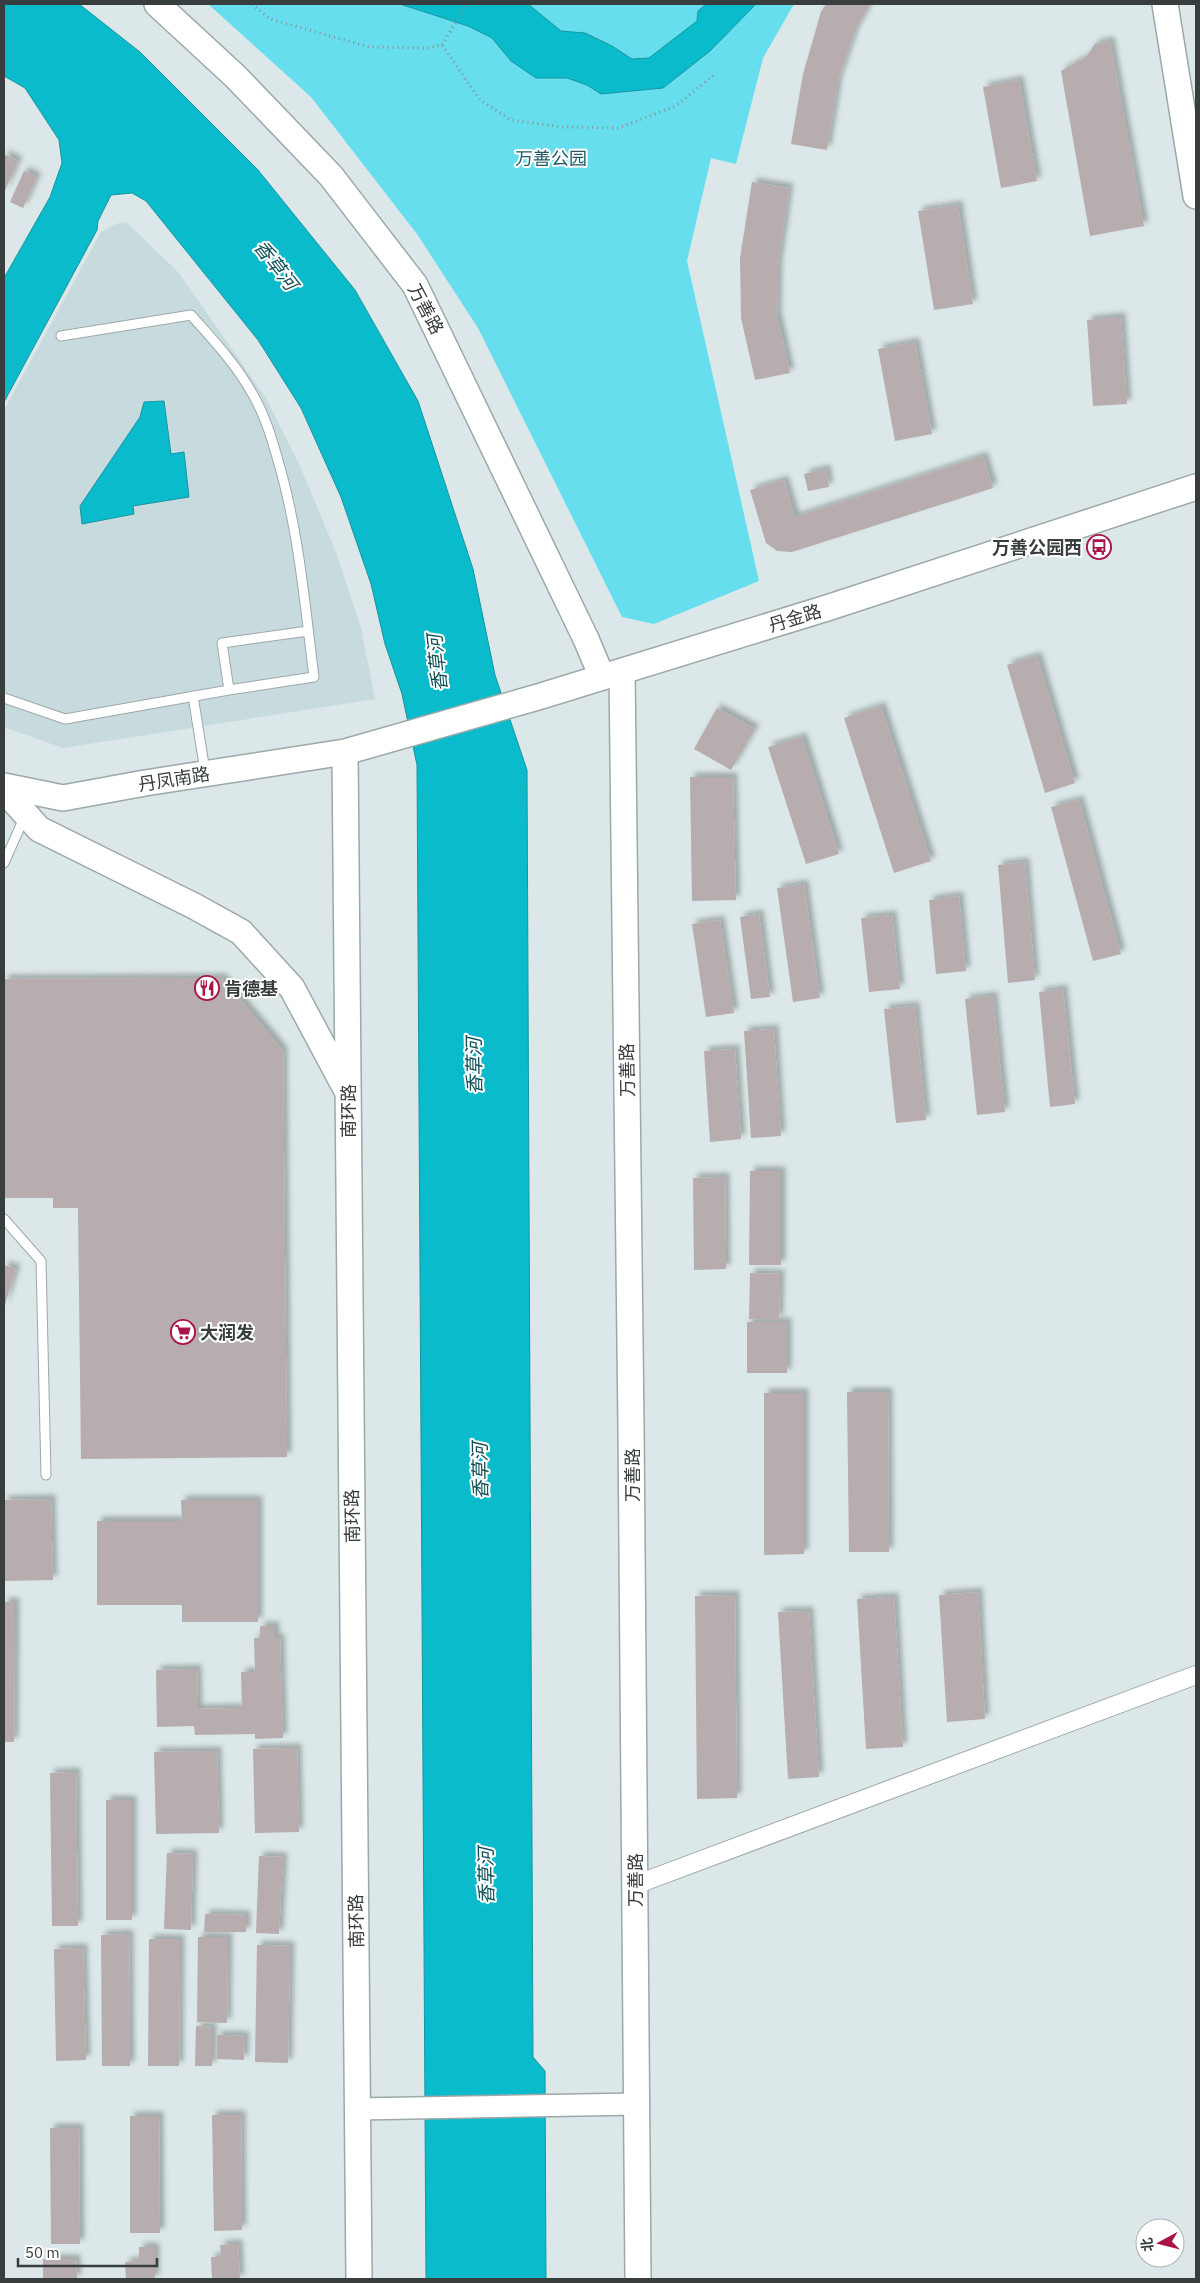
<svg xmlns="http://www.w3.org/2000/svg" width="1200" height="2283" font-family="'IBM Plex Sans','Noto Sans SC',sans-serif">
<style>
.built{fill:#c7dadd}
.green{fill:#66deed}
.water{fill:#0abbcc;stroke:#1895a1}
.building{fill:#b7adae;filter:url(#shadow)}
.lines{fill:none;stroke-linecap:round;stroke-linejoin:round}
.service-casing{stroke:#9da8a9;stroke-width:11}
.minor-casing{stroke:#9da8a9;stroke-width:20}
.tertiary-casing{stroke:#9da8a9;stroke-width:24}
.secondary-casing{stroke:#9da8a9;stroke-width:28}
.path{stroke:#8a9293;stroke-width:3;stroke-dasharray:1 4;stroke-linecap:butt}
.service{stroke:#fff;stroke-width:9}
.minor{stroke:#fff;stroke-width:18}
.tertiary{stroke:#fff;stroke-width:21}
.secondary{stroke:#fff;stroke-width:25}
.labels{text-anchor:middle;dominant-baseline:central;stroke-width:4;stroke-linejoin:round;paint-order:stroke}
.park-label{font-size:18px;fill:#215c64;stroke:#fff}
.street-label{font-size:18px;fill:#383d3d;stroke:#fff}
.poi-label{font-size:18px;font-weight:bold;fill:#383d3d;stroke:#fff;text-anchor:start}
.water-label{font-size:19px;font-style:italic;fill:#104f56;stroke:#fff}
</style>
<defs>
<filter id="shadow"><feDropShadow dx="4.5" dy="-4.5" stdDeviation="2.5" flood-color="#0004"/></filter>
</defs>
<rect width="100%" height="100%" fill="#dbe7e8"/>
<path class="built" d="M 126,222 L 179,273 L 266,398 L 299,464 L 336,552 L 361,628 L 375,699 L 63,748 L 4,727 L 4,410 L 101,232 L 116,224 Z"/>
<path class="green" d="M 208,4 L 794,4 L 763,58 L 736,164 L 711,158 L 687,261 L 759,581 L 654,624 L 622,617 L 478,328 L 417,234 L 311,97 Z"/>
<path class="water" d="M 4,4 L 79,4 L 140,52 L 258,170 L 355,290 L 418,401 L 473,569 L 495,675 L 527,770 L 533,2057 L 545,2071 L 546,2279 L 426,2279 L 417,765 L 402,694 L 385,644 L 371,584 L 341,497 L 301,408 L 258,340 L 146,201 L 132,193 L 111,195 L 98,221 L 97,230 L 4,402 L 4,278 L 50,197 L 62,163 L 59,140 L 25,88 L 4,76 Z
M 400,4 L 528,4 L 561,31 L 585,33 L 612,46 L 632,59 L 649,58 L 697,21 L 698,11 L 706,4 L 756,4 L 710,51 L 663,88 L 601,94 L 587,85 L 567,78 L 536,78 L 511,61 L 492,38 L 468,26 Z
M 164,401 L 171,454 L 184,452 L 189,497 L 133,506 L 134,514 L 82,524 L 80,506 L 140,417 L 144,402 Z"/>
<path class="building" d="M 826,4 L 870,4 L 855,31 L 838,80 L 827,150 L 791,144 L 803,74 L 821,12 Z
M 1110,41 L 1144,226 L 1090,236 L 1061,71 L 1086,57 L 1095,44 Z
M 1019,80 L 1037,181 L 1001,188 L 983,87 Z
M 4,154 L 18,161 L 4,193 Z
M 24,171 L 37,177 L 23,208 L 10,202 Z
M 752,182 L 789,188 L 778,264 L 777,316 L 790,373 L 755,380 L 741,318 L 740,258 Z
M 958,205 L 973,304 L 934,310 L 918,211 Z
M 1121,317 L 1127,404 L 1093,406 L 1087,320 Z
M 915,342 L 932,434 L 895,441 L 878,349 Z
M 983,456 L 993,488 L 792,552 L 777,551 L 766,543 L 750,490 L 784,480 L 795,517 Z
M 826,469 L 829,487 L 808,491 L 804,474 Z
M 1037,656 L 1075,783 L 1045,793 L 1007,665 Z
M 881,706 L 931,861 L 894,873 L 844,718 Z
M 717,708 L 755,729 L 731,770 L 694,749 Z
M 802,737 L 839,854 L 806,864 L 768,747 Z
M 690,777 L 733,777 L 736,900 L 692,901 Z
M 1079,800 L 1121,954 L 1093,961 L 1051,807 Z
M 1025,862 L 1035,980 L 1008,983 L 998,865 Z
M 804,884 L 820,998 L 793,1002 L 777,888 Z
M 959,896 L 966,971 L 936,974 L 929,900 Z
M 759,914 L 770,997 L 751,999 L 740,917 Z
M 892,915 L 900,989 L 869,992 L 861,918 Z
M 720,920 L 734,1013 L 706,1017 L 692,924 Z
M 222,978 L 283,1051 L 287,1457 L 81,1459 L 78,1208 L 53,1208 L 53,1198 L 4,1198 L 4,979 Z
M 1063,989 L 1075,1104 L 1050,1107 L 1039,992 Z
M 993,996 L 1005,1112 L 977,1115 L 965,999 Z
M 915,1006 L 926,1120 L 896,1123 L 884,1009 Z
M 774,1029 L 781,1136 L 751,1138 L 744,1031 Z
M 735,1049 L 741,1139 L 710,1142 L 704,1051 Z
M 750,1171 L 781,1171 L 781,1265 L 749,1265 Z
M 725,1177 L 726,1269 L 694,1270 L 693,1178 Z
M 4,1265 L 16,1269 L 4,1308 Z
M 750,1273 L 780,1274 L 779,1319 L 749,1319 Z
M 747,1322 L 787,1322 L 787,1373 L 747,1373 Z
M 847,1392 L 888,1392 L 889,1552 L 849,1552 Z
M 764,1393 L 804,1393 L 804,1554 L 764,1555 Z
M 51,1499 L 53,1580 L 4,1581 L 4,1500 Z
M 181,1500 L 258,1500 L 258,1622 L 182,1622 L 182,1605 L 97,1605 L 97,1521 L 182,1521 Z
M 978,1592 L 985,1719 L 947,1722 L 939,1595 Z
M 735,1595 L 737,1798 L 697,1799 L 695,1596 Z
M 894,1597 L 903,1747 L 866,1749 L 857,1599 Z
M 4,1602 L 15,1602 L 14,1742 L 4,1742 Z
M 809,1611 L 819,1777 L 788,1779 L 778,1612 Z
M 260,1626 L 275,1626 L 275,1638 L 280,1638 L 283,1738 L 255,1739 L 255,1734 L 195,1735 L 194,1726 L 157,1727 L 156,1670 L 197,1669 L 198,1709 L 242,1708 L 241,1672 L 255,1672 L 254,1638 L 260,1638 Z
M 297,1748 L 299,1832 L 255,1833 L 253,1749 Z
M 217,1751 L 219,1833 L 156,1834 L 154,1752 Z
M 76,1772 L 78,1926 L 52,1926 L 50,1773 Z
M 106,1800 L 132,1800 L 132,1920 L 106,1920 Z
M 167,1853 L 193,1854 L 191,1930 L 164,1929 Z
M 259,1856 L 283,1857 L 279,1934 L 256,1933 Z
M 205,1914 L 246,1915 L 246,1932 L 204,1932 Z
M 129,1934 L 130,2066 L 102,2066 L 101,1935 Z
M 198,1937 L 228,1937 L 227,2023 L 197,2022 Z
M 149,1939 L 180,1939 L 179,2066 L 148,2066 Z
M 257,1945 L 290,1946 L 288,2063 L 255,2062 Z
M 83,1948 L 86,2060 L 56,2061 L 54,1949 Z
M 196,2026 L 212,2027 L 212,2066 L 195,2066 Z
M 217,2035 L 245,2036 L 244,2060 L 217,2059 Z
M 212,2115 L 241,2115 L 242,2230 L 214,2231 Z
M 130,2116 L 159,2116 L 160,2233 L 130,2233 Z
M 50,2128 L 79,2128 L 80,2244 L 51,2244 Z
M 238,2244 L 240,2279 L 212,2279 L 211,2257 L 221,2257 L 220,2245 Z
M 139,2247 L 155,2247 L 155,2279 L 126,2279 L 125,2262 L 139,2261 Z
M 43,2259 L 76,2259 L 77,2279 L 43,2279 Z"/>
<g class="lines">
<defs>
<path id="service" d="M 229,690 L 222,643 L 308,631
M 193,696 L 205,771
M 4,698 L 65,719 L 229,690 L 314,677 C 305,606 299,533 279,464 C 272,439 265,415 252,393 C 236,364 213,340 191,315 L 61,336
M 4,863 L 24,818
M 4,1219 L 41,1261 L 46,1475"/>
<path id="minor" d="M 635,1885 L 1196,1675"/>
<path id="tertiary" d="M 357,2109 L 637,2104"/>
<path id="secondary" d="M 157,4 L 236,77 L 331,176 L 415,285 L 586,639 L 602,677
M 1165,4 L 1196,196
M 622,671 L 631,1427 L 638,2279
M 345,752 L 359,2279
M 4,786 L 63,798 L 145,783 L 345,752 L 538,697 L 827,608 L 1196,487
M 4,790 L 39,829 L 194,906 L 241,932 L 292,988 L 346,1089"/>
</defs>
<use href="#service" class="service-casing"/>
<use href="#minor" class="minor-casing"/>
<use href="#tertiary" class="tertiary-casing"/>
<use href="#secondary" class="secondary-casing"/>
<path class="path" d="M 252,4 L 270,19 L 369,47 L 427,48 L 442,45 L 480,100 L 511,120 L 563,127 L 618,128 L 676,106 L 716,73
M 442,45 L 467,4"/>
<use href="#service" class="service"/>
<use href="#minor" class="minor"/>
<use href="#tertiary" class="tertiary"/>
<use href="#secondary" class="secondary"/>
</g>
<defs>
<symbol id="bus-ring" viewBox="-11 -11 22 22"><circle r="9.5" fill="#fff" stroke="#a9154a" stroke-width="1.5"/><path d="M-5-6H5V4H4V6H2V4H-2V6H-4V4H-5ZM-3.5-4V0h7V-4ZM-3.5 1.2v1.5H-2V1.2ZM2 1.2v1.5H3.5V1.2Z" fill="#a9154a"/></symbol>
<symbol id="restaurant-ring" viewBox="-11 -11 22 22"><circle r="9.5" fill="#fff" stroke="#a9154a" stroke-width="1.5"/><path d="M-5-6h1v4h1v-4h1v4h1v-4h1v5L-1.5 .5V6h-2V.5L-5-1ZM5-6V6H3V1.5H1.5Q1.5-4 5-6Z" fill="#a9154a"/></symbol>
<symbol id="supermarket-ring" viewBox="-11 -11 22 22"><circle r="9.5" fill="#fff" stroke="#a9154a" stroke-width="1.5"/><path d="M-6-5.5h2.5l.6 2H6L4.5 2H-2.5L-4.4-4H-6ZM-1.5 3.2a1.3 1.3 0 1 0 .1 0ZM3 3.2a1.3 1.3 0 1 0 .1 0Z" fill="#a9154a"/></symbol>
</defs>
<g fill-rule="evenodd">
<use href="#bus-ring" x="1085" y="533" width="28" height="28"/>
<use href="#restaurant-ring" x="193" y="974" width="28" height="28"/>
<use href="#supermarket-ring" x="169" y="1318" width="28" height="28"/>
</g>
<g class="labels">
<g class="park-label">
<text x="551" y="158">万善公园</text>
</g>
<g class="street-label">
<text transform="translate(426 309) rotate(62)">万善路</text>
<text transform="translate(795 618) rotate(-17)">丹金路</text>
<text transform="translate(174 779) rotate(-9)">丹凤南路</text>
<text transform="translate(627 1070) rotate(-91)">万善路</text>
<text transform="translate(348 1111) rotate(-90)">南环路</text>
<text transform="translate(632 1475) rotate(-90)">万善路</text>
<text transform="translate(352 1516) rotate(-91)">南环路</text>
<text transform="translate(635 1880) rotate(-90)">万善路</text>
<text transform="translate(356 1921) rotate(-91)">南环路</text>
</g>
<g class="poi-label">
<text x="1082" y="547" text-anchor="end">万善公园西</text>
<text x="224" y="988">肯德基</text>
<text x="200" y="1332">大润发</text>
</g>
<g class="water-label">
<text transform="translate(276 265) rotate(52)">香草河</text>
<text transform="translate(437 663) rotate(-96)">香草河</text>
<text transform="translate(474 1066) rotate(-91)">香草河</text>
<text transform="translate(480 1471) rotate(-91)">香草河</text>
<text transform="translate(486 1876) rotate(-91)">香草河</text>
</g>
</g>
<rect width="1200" height="2283" fill="none" stroke="#383d3d" stroke-width="10"/>
<g transform="translate(1160 2243) rotate(263)"><circle r="24" fill="#ffffff" stroke="#afb1b1"/>
<path d="M0-4L9 19L0 12L-9 19Z" fill="#a9154a"/>
<text y="-8" font-size="14" font-weight="bold" text-anchor="middle" fill="#383d3d">北</text>
</g>
<path d="M18 2258v8h139v-8" fill="none" stroke="#383d3d" stroke-width="2.5"/>
<text x="25" y="2258" font-size="15" fill="#383d3d" stroke="#ffffff" stroke-width="4" paint-order="stroke">50 m</text>
</svg>
